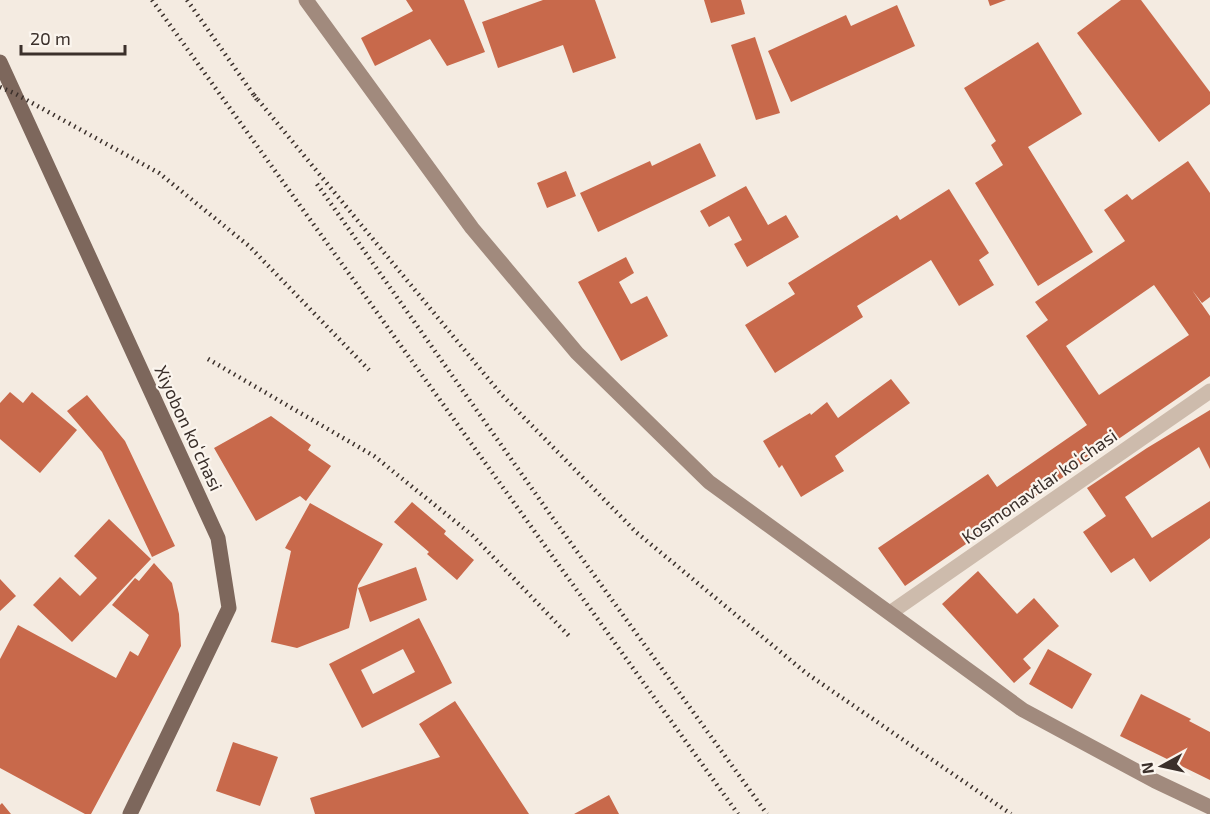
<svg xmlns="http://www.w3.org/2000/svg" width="1210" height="814" font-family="'Exo 2',sans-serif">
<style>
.building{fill:#c8694b;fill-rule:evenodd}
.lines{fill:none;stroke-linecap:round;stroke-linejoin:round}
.street{stroke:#cdbbac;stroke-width:15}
.secondary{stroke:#a18a7d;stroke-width:15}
.primary{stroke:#7d675c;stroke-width:15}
.rail{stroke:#3b302b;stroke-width:4.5;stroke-dasharray:1.5 4.5;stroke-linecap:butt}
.labels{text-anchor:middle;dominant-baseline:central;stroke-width:4.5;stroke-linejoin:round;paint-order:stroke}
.street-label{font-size:18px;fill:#3b302b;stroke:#fbf5ee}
</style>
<rect width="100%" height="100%" fill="#f4ebe1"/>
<path class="building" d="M 406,0 L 464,0 L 485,52 L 447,66 L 430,39 L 375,66 L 361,38 L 413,11 Z
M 543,0 L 595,0 L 616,58 L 573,73 L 563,45 L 498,68 L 482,22 Z
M 704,0 L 741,0 L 745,14 L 711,23 Z
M 988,0 L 1006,0 L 990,6 Z
M 1121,0 L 1141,0 L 1210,92 L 1210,104 L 1159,142 L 1077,33 Z
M 897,5 L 915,46 L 791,102 L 768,51 L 846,15 L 851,26 Z
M 755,37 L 780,113 L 756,120 L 731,45 Z
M 1038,42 L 1082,114 L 1028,147 L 1093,252 L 1038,286 L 975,183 L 1003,165 L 991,145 L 996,141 L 964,88 Z
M 700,143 L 716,176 L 598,232 L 580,193 L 650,161 L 652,166 Z
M 1188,161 L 1210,193 L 1210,297 L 1202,303 L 1192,290 L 1210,316 L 1210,376 L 905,586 L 878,548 L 988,474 L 997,487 L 1087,425 L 1026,336 L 1048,320 L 1035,302 L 1125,241 L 1104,210 L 1127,194 L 1132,200 ZM 1154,285 L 1189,335 L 1099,395 L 1066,346 Z
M 566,171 L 576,196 L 547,208 L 537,183 Z
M 746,186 L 768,225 L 786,215 L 799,237 L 747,267 L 734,244 L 742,240 L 729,216 L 709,227 L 700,211 Z
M 949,189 L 989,253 L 979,260 L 994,285 L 959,306 L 931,260 L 857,306 L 863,317 L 775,373 L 745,325 L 795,294 L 788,283 L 897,215 L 900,220 Z
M 626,257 L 634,273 L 619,282 L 631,304 L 647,296 L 668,336 L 621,361 L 578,282 Z
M 891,379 L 910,403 L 835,456 L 844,471 L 801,497 L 782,465 L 779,468 L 763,441 L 810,413 L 811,415 L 827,402 L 838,418 Z
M 10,392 L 23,403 L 32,392 L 77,430 L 40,473 L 0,439 L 0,403 Z
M 87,395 L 125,441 L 175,546 L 152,557 L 102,452 L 67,411 Z
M 1210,410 L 1210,469 L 1199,447 L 1125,497 L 1152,538 L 1210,501 L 1210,538 L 1150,582 L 1134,558 L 1111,573 L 1083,532 L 1106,516 L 1087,488 L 1147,448 Z
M 271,416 L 311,445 L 308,450 L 331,466 L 306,501 L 300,496 L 256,521 L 214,448 Z
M 412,502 L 446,531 L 444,534 L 474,560 L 457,580 L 427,554 L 429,552 L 394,522 Z
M 310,503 L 383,544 L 358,585 L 349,628 L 297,648 L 271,642 L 291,551 L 285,548 Z
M 109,519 L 151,559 L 72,642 L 33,605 L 60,577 L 80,596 L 97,578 L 74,556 Z
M 154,563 L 172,583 L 179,614 L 181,646 L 91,814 L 85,814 L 0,768 L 0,659 L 18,625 L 116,678 L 130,651 L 138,656 L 149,635 L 112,605 L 135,578 L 139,581 Z
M 416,567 L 427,600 L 370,622 L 358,588 Z
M 978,571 L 1017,614 L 1034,598 L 1059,626 L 1023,659 L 1031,668 L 1014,683 L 942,604 Z
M 0,579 L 16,596 L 0,611 Z
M 419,618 L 452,683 L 362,728 L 329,664 ZM 403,649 L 415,672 L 373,694 L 361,670 Z
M 1048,649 L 1092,674 L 1072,709 L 1029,684 Z
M 1141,694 L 1191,719 L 1189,721 L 1210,732 L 1210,780 L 1120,736 Z
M 455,701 L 529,814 L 315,814 L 310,798 L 440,757 L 419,724 Z
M 233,742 L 278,757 L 260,806 L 216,791 Z
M 609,795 L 619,814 L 574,814 Z
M 2,803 L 11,814 L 0,814 L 0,805 Z"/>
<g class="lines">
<path class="street" d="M 890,613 L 1210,391"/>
<path class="secondary" d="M 306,0 L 472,228 L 519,284 L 577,353 L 709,482 L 1023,710 L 1155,781 L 1210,807"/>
<path class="primary" d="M 0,62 L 218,538 L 229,608 L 130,814"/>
<path class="rail" d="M 152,0 L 738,814
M 187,0 L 258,101
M 0,87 L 14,93 L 159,173 L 249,246 L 369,370
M 254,95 L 500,393 L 636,532 L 806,673 L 1011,814
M 317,184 L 552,517 L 767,814
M 208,359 L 374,456 L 472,535 L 569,636"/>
</g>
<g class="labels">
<g class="street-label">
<text transform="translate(189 428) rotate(65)">Xiyobon koʻchasi</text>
<text transform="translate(1039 486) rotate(-35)">Kosmonavtlar koʻchasi</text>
</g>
</g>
<g transform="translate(1162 766) rotate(262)" stroke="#fbf5ee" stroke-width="4.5" paint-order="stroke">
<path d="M0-4.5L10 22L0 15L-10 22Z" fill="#3b302b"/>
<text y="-9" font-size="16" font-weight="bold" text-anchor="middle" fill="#3b302b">N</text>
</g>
<path d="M21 45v9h104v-9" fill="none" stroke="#3b302b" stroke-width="3"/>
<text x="30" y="45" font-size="18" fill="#3b302b" stroke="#fbf5ee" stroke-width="4.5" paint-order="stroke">20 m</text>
</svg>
